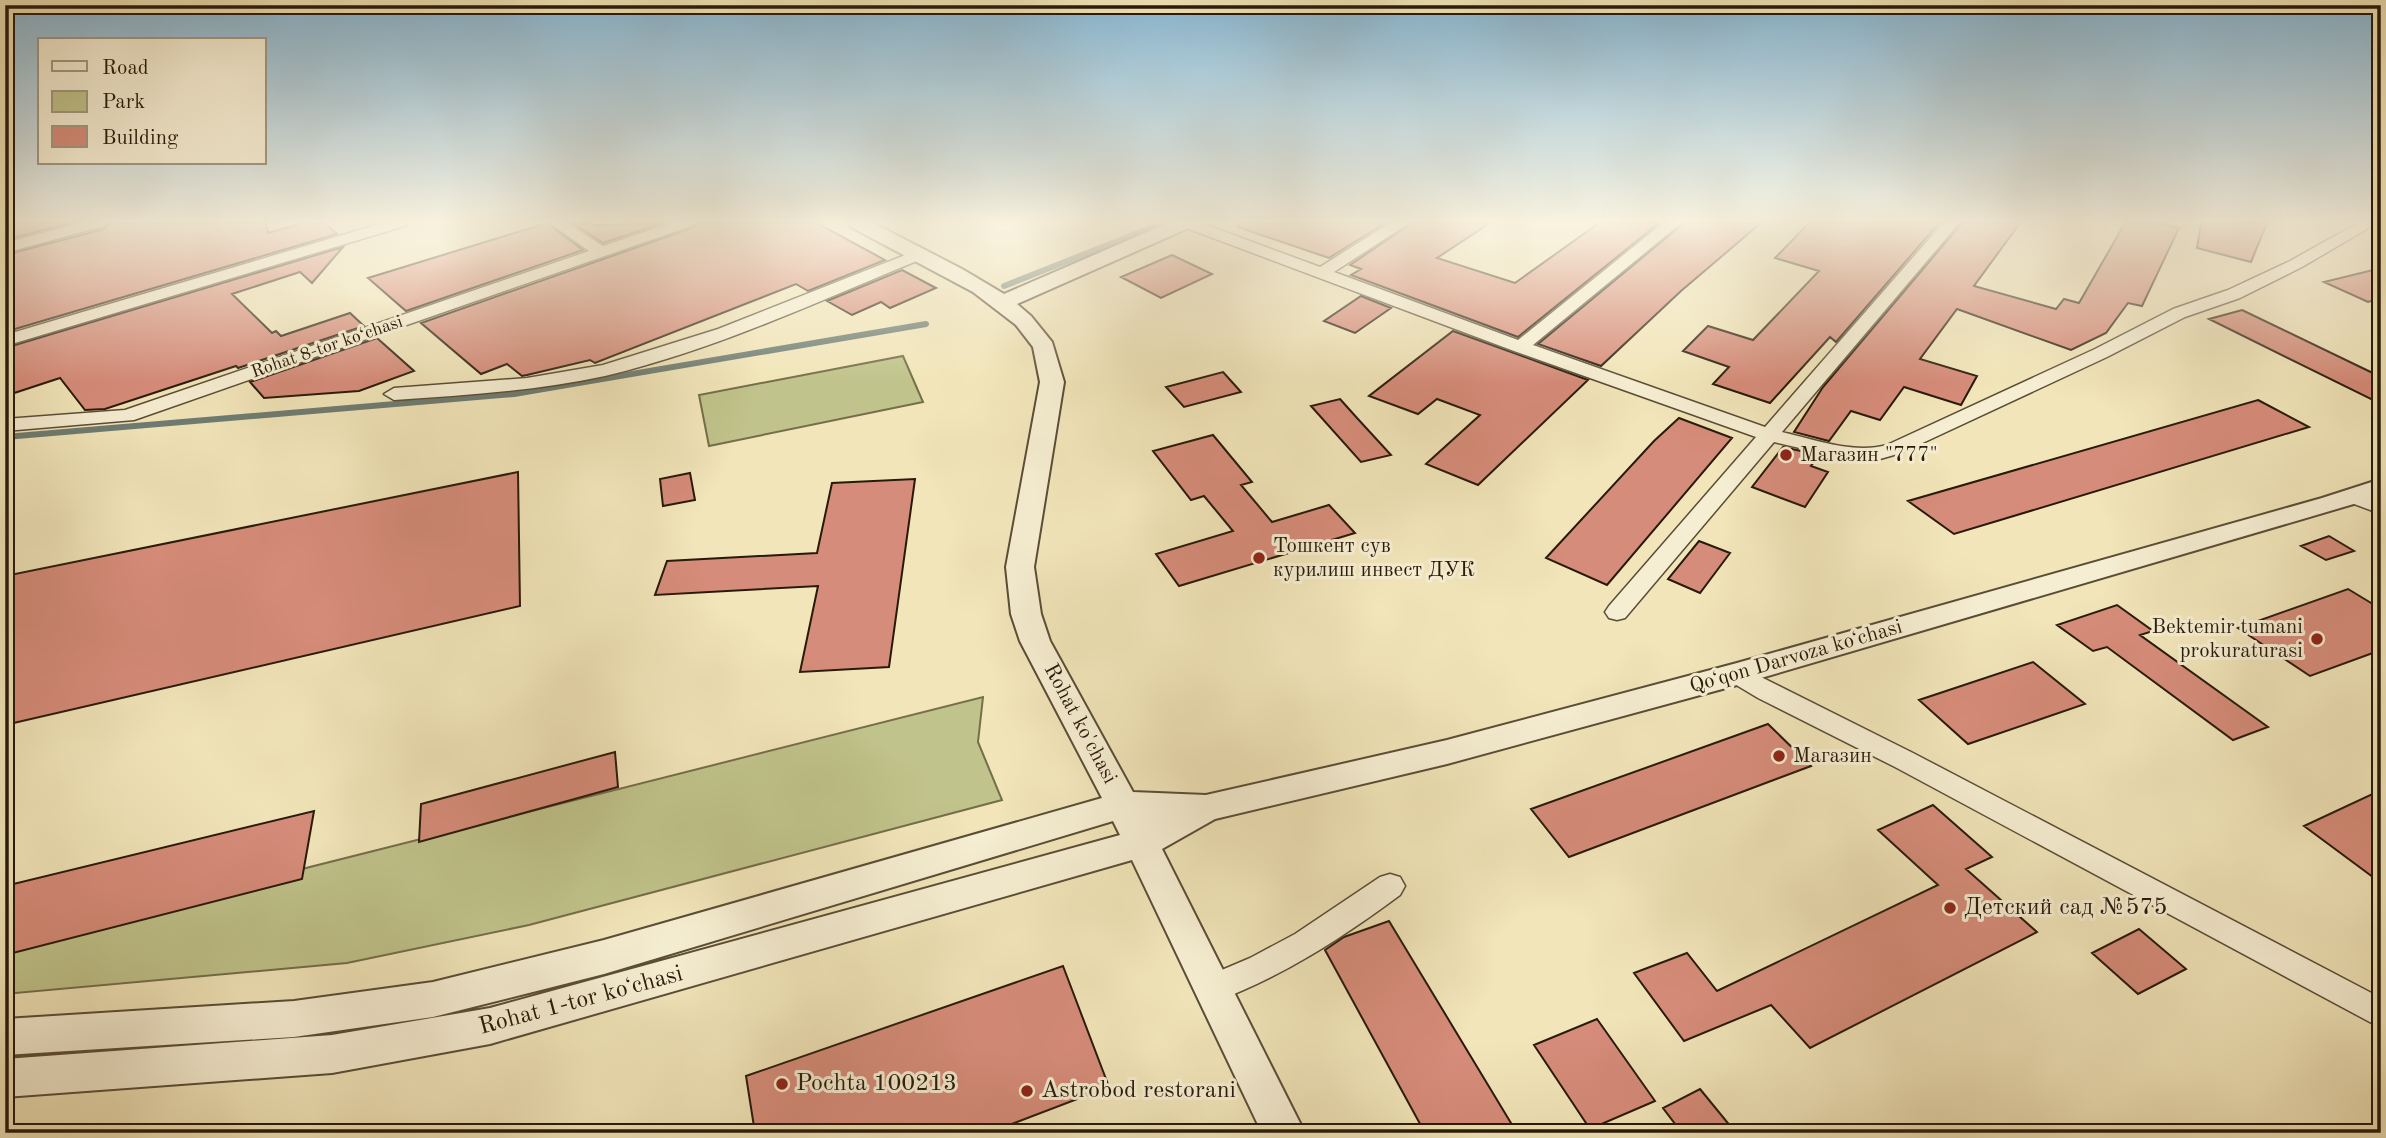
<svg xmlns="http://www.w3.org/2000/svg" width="2386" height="1138" font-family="'Old Standard TT',serif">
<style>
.green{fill:#c0c38b;stroke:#746e4a;stroke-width:2}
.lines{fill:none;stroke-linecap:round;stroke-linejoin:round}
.stream{stroke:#6e7c72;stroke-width:6}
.building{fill:#d68c7a;stroke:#281a0a;stroke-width:2}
.minor-casing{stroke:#5a4d36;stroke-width:3}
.tertiary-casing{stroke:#5a4d36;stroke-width:4}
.minor{fill:#f6eed2;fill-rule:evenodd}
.tertiary{fill:#f6eed2;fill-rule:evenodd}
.poi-dot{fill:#8f2418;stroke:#f6eed2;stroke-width:2.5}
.labels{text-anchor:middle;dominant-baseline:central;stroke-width:6;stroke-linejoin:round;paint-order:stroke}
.far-street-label{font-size:18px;fill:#281a0a;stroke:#f6eed2}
.poi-label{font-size:21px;fill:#281a0a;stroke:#f6eed2;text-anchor:start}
.street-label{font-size:21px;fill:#281a0a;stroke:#f6eed2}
.near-poi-label{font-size:24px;fill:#281a0a;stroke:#f6eed2;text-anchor:start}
.near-street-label{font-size:24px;fill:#281a0a;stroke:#f6eed2}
</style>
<rect width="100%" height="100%" fill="#f1e5b9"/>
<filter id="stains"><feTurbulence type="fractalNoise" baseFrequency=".00286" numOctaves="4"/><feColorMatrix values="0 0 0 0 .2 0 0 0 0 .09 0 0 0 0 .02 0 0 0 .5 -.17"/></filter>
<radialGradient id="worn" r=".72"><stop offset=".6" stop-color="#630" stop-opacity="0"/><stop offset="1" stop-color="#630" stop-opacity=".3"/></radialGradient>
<path class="green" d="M 903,356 L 923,402 L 709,446 L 699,395 Z
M 983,697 L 978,742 L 1002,800 L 529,925 L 347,963 L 5,994 L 5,944 Z"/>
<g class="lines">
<path class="stream" d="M 1004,286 L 1163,223
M 5,437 L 514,394 L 926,324"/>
</g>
<path class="building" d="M 18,223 L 70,223 L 5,240 L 5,226 Z
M 109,223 L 266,223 L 268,233 L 303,223 L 325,223 L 337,234 L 5,332 L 5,255 L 104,229 Z
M 547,223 L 583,250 L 406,311 L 368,278 Z
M 573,223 L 600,225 L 663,223 L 603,243 Z
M 697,223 L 817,223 L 885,260 L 808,291 L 796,284 L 595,363 L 590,360 L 527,375 L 522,376 L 507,364 L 481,374 L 421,323 L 692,228 Z
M 1239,223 L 1385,223 L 1329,258 L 1238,227 Z
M 1412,223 L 1490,223 L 1437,258 L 1515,283 L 1599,223 L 1659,223 L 1518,337 L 1351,275 L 1361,269 L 1350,265 Z
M 1684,223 L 1761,223 L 1681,291 L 1601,366 L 1538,344 Z
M 1809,223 L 1939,223 L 1836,342 L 1830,337 L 1770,403 L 1713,384 L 1729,367 L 1683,351 L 1708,326 L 1753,340 L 1819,271 L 1775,258 Z
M 1962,223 L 2020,223 L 1974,286 L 2056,309 L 2064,299 L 2079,303 L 2125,223 L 2159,223 L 2179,228 L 2142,306 L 2128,303 L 2106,333 L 2071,350 L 1957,309 L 1920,359 L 1977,376 L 1961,405 L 1904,387 L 1880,420 L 1851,411 L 1829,441 L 1794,432 L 1823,387 Z
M 2201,223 L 2267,223 L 2251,262 L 2197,248 Z
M 343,247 L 312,283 L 300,272 L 232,294 L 272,333 L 276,331 L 281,336 L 350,313 L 364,326 L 238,368 L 236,366 L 105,409 L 85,410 L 60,378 L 5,396 L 5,348 Z
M 1172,255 L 1212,274 L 1161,298 L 1121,277 Z
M 2381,268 L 2381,298 L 2368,302 L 2324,282 Z
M 902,270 L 936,288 L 890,308 L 881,302 L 852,315 L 827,301 Z
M 1361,296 L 1391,308 L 1355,333 L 1324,321 Z
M 2242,310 L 2381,377 L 2381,404 L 2209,319 Z
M 1453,331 L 1588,380 L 1478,485 L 1426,464 L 1480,415 L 1437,399 L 1418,414 L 1369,396 Z
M 377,338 L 414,371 L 359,391 L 264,398 L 250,382 Z
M 1223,372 L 1241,392 L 1184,407 L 1166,387 Z
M 1340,399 L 1357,418 L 1391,455 L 1361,462 L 1311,406 Z
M 2258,400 L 2309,427 L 1954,534 L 1908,501 Z
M 1679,418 L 1732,438 L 1607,585 L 1546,558 L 1654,441 Z
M 1213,435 L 1252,482 L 1241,485 L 1272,522 L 1329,505 L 1355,533 L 1179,586 L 1156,554 L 1233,531 L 1204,496 L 1191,500 L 1153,451 Z
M 1783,447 L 1819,455 L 1811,466 L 1828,472 L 1805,507 L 1752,487 Z
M 518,472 L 520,606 L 5,725 L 5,576 Z
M 690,473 L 695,500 L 663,506 L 660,479 Z
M 915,479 L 889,667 L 800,672 L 818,586 L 655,595 L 667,561 L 817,553 L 832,483 Z
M 2329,536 L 2354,551 L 2326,560 L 2301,546 Z
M 1699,541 L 1730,553 L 1700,593 L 1668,579 Z
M 2348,589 L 2381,609 L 2381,650 L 2310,676 L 2238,628 Z
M 2117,605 L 2153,631 L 2140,635 L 2268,727 L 2233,740 L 2107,647 L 2093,651 L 2057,625 Z
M 2033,662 L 2085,704 L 1968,744 L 1919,700 Z
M 1768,724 L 1811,766 L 1569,857 L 1531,809 Z
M 615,752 L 618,787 L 419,842 L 421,804 Z
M 2381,790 L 2381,883 L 2304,826 Z
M 1933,805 L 1992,857 L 1966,869 L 2037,932 L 1810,1048 L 1771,1005 L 1684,1041 L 1634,973 L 1687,953 L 1717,991 L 1938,885 L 1878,830 Z
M 314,811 L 302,879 L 5,955 L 5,886 Z
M 1389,921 L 1517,1133 L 1425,1133 L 1325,950 L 1344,937 Z
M 2139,929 L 2186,969 L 2138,994 L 2092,953 Z
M 1063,966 L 1109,1087 L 988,1133 L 755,1133 L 746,1076 Z
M 1597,1019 L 1655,1101 L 1590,1129 L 1534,1045 Z
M 1700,1089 L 1736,1133 L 1682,1133 L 1663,1108 Z"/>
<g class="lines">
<defs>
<path id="minor" d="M 80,223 L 106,223 L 103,226 L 5,253 L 5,243 Z
M 383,223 L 408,223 L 405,226 L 5,346 L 5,335 Z
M 550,223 L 568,223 L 603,246 L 671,223 L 694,223 L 691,226 L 134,420 L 5,431 L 5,419 L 125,410 L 589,251 Z
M 1178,223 L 1201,223 L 1320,267 L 1390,223 L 1409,223 L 1334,272 L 1518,340 L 1663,223 L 1681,223 L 1533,345 L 1765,427 L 1943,223 L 1959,223 L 1782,432 C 1816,440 1853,454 1887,445 L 2095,349 L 2173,309 L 2228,290 L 2290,261 L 2358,223 L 2377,223 L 2302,267 L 2240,298 L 2185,317 L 2107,357 L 1901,453 L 1873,461 L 1847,459 L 1774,442 L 1625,618 L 1617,620 L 1609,618 L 1605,612 L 1609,606 L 1756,437 L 1514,351 L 1181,226 Z
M 918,250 L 924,252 L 926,255 L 924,258 C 819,301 715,350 605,376 C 536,391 465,395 394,400 L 384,394 L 394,388 L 527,378 L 603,365 L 718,329 Z
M 2354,490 L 2381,500 L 2381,514 L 2346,501 L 2343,496 L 2346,491 Z
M 1737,665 L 1913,753 L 2381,998 L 2381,1028 L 1895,767 L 1758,698 L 1728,680 L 1725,674 L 1728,668 Z
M 1390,874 L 1400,877 L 1405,886 L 1400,895 C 1342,938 1282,977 1214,1002 L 1203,998 L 1198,988 L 1203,978 L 1250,958 L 1295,934 L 1380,877 Z"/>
<path id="tertiary" d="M 848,223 L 873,223 L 962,269 L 1004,294 L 1168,223 L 1194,223 L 1191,227 L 1017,304 L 1031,316 L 1052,342 L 1064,382 L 1034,567 L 1041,614 L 1050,641 L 1133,792 L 1206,795 L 1447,740 L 1737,663 L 2322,498 L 2381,479 L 2381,496 L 1737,685 L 1447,764 L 1215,819 L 1162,849 L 1305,1133 L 1262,1133 L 1132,860 L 490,1044 L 332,1073 L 5,1097 L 5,1059 L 332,1035 L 490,1008 L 1120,835 L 1113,821 L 604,974 L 433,1017 L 294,1037 L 5,1055 L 5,1019 L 294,1001 L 433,982 L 604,940 L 1102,798 L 1020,641 L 1011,614 L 1006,567 L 1040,382 L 1033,347 L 1016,325 L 973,292 L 851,227 Z"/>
</defs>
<use href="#minor" class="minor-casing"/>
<use href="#tertiary" class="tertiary-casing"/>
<use href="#minor" class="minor"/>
<use href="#tertiary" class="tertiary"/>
</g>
<linearGradient id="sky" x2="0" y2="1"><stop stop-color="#89b8d4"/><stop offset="0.58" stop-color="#f9f3e0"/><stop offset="1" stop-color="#f9f3e0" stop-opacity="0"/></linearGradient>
<rect width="2386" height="382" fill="url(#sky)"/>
<g class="poi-dot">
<circle cx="1786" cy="455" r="7"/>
<circle cx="1259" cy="558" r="7"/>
<circle cx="2317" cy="639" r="7"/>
<circle cx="1779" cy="756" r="7"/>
<circle cx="1950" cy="908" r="7"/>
<circle cx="782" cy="1084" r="7"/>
<circle cx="1027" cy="1091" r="7"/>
</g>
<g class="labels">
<g class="far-street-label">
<text transform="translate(327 347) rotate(-19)">Rohat 8-tor ko‘chasi</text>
</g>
<g class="poi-label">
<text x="1800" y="455">Магазин "777"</text>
<text x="1273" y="546">Тошкент сув<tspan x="1273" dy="24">курилиш инвест ДУК</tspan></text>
<text x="2303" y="627" text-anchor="end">Bektemir tumani<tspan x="2303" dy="24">prokuraturasi</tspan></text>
<text x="1793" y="756">Магазин</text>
</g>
<g class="street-label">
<text transform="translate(1796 657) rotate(-16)">Qoʻqon Darvoza koʻchasi</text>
<text transform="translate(1080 724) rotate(62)">Rohat ko'chasi</text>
</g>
<g class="near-poi-label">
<text x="1964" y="908">Детский сад №575</text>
<text x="796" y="1084">Pochta 100213</text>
<text x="1041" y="1091">Astrobod restorani</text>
</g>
<g class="near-street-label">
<text transform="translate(581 1001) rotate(-15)">Rohat 1-tor koʻchasi</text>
</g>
</g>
<rect width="2386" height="1138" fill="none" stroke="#f1e5b9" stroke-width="28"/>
<rect x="7" y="7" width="2372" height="1124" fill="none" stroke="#281a0a" stroke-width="3.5"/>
<rect x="14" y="14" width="2358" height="1110" fill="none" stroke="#281a0a" stroke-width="2"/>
<rect x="38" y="38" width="228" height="126" fill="#f6eed2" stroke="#a49982" stroke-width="2"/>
<rect x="52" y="61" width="35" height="10" fill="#f6eed2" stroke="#a49982" stroke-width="2"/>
<text x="102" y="74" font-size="21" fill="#281a0a">Road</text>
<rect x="52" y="91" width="35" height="21" fill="#c0c38b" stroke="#a49982" stroke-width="2"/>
<text x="102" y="108" font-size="21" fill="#281a0a">Park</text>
<rect x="52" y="126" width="35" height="21" fill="#d68c7a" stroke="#a49982" stroke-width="2"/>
<text x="102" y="144" font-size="21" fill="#281a0a">Building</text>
<rect width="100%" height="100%" filter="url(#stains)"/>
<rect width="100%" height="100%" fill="url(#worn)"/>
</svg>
